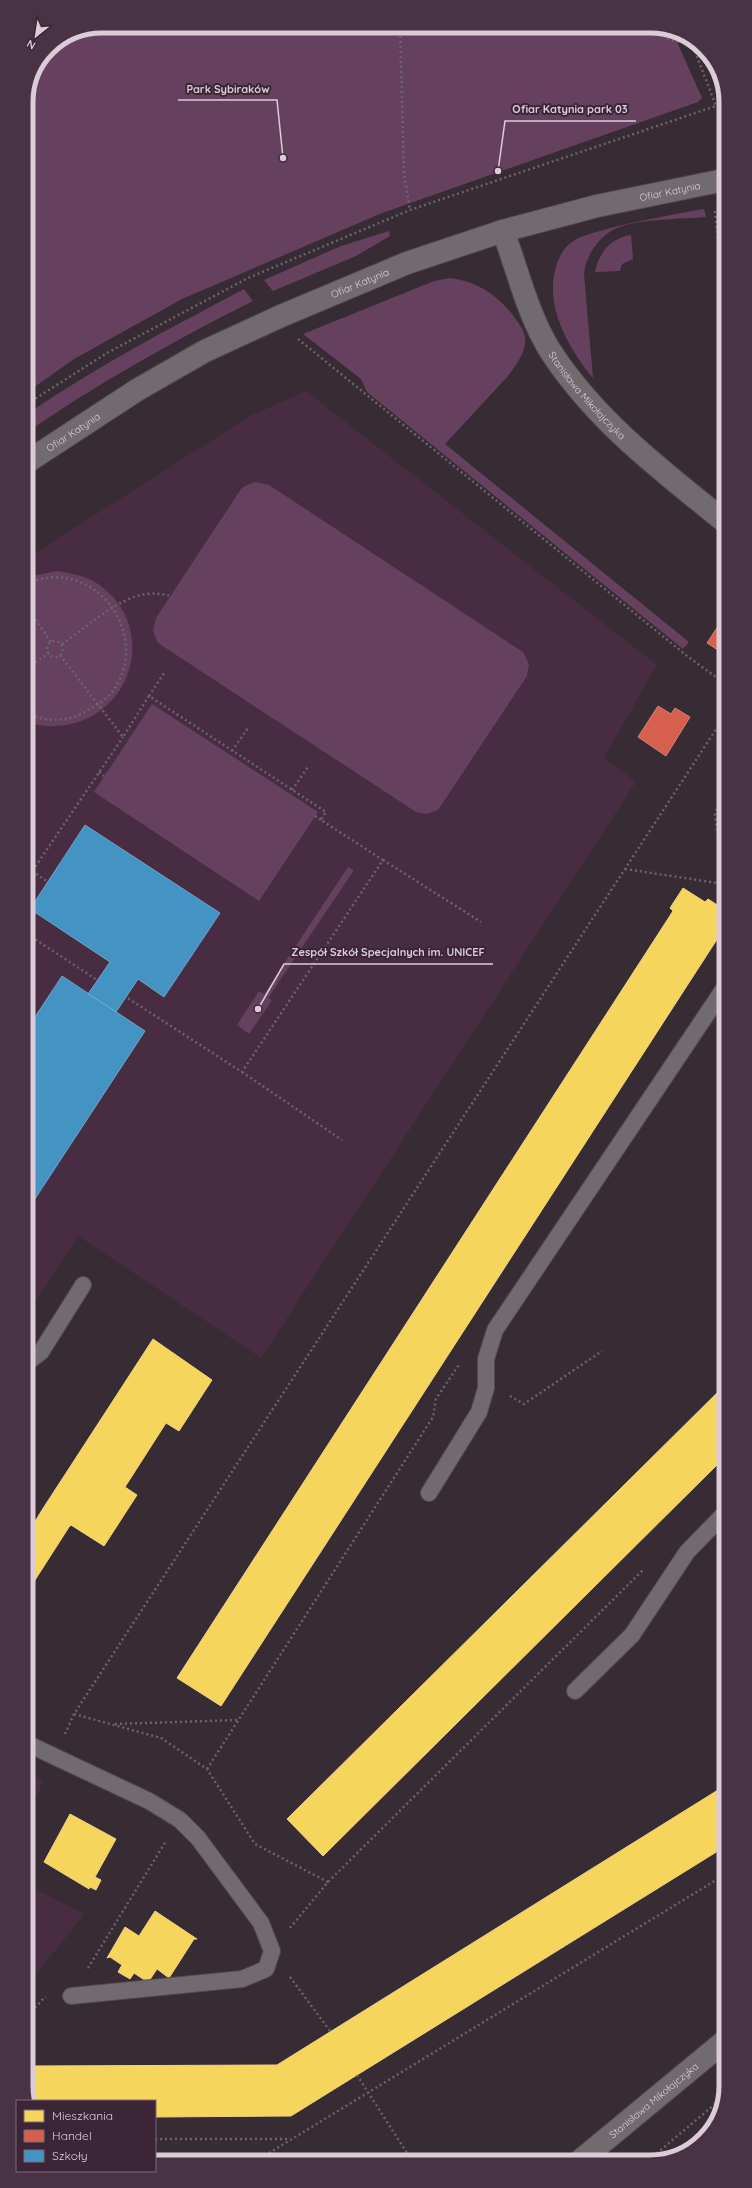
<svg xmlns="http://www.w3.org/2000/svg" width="752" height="2188" font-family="Quicksand,sans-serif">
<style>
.built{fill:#472c42}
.green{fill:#66415f}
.homes{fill:#f6d55c;stroke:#eed281}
.shops{fill:#d6604d;stroke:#d88077}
.schools{fill:#4393c3;stroke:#71a4c9}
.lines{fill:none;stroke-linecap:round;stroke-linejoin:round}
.service-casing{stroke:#544951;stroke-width:18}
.minor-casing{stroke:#544951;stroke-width:24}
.tertiary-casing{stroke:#544951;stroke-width:24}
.path{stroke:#6b646a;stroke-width:2.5;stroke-dasharray:2 3;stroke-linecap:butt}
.service{stroke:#716b70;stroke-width:16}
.minor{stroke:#716b70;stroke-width:22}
.tertiary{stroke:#716b70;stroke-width:22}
.labels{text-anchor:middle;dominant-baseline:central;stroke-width:4;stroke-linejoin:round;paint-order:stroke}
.street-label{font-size:10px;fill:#dbccd8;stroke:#3d2538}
.rim{fill:none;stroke:#dbccd8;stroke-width:5}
.leader{fill:none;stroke:#dbccd8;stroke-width:1.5}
.callout-dot{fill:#dbccd8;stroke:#3d2538;stroke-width:1.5}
.callout-label{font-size:11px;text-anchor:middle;font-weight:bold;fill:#dbccd8;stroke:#3d2538;stroke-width:4;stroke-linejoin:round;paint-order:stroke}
</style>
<rect width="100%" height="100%" fill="#372b34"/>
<path class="built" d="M 306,391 L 657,665 L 604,758 L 636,782 L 261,1358 L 78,1236 L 28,1314 L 27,558 L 250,416 Z
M 28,1773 L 44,1780 L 28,1815 Z
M 28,1885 L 85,1914 L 28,1984 Z"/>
<path class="green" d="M 102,26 L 656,26 L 673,33 L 702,98 L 698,102 L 382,213 L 182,299 L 74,359 L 26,393 L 26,97 L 48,48 L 73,32 Z
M 704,209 L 706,217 C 681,219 638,219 617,228 C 600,235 585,256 584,274 L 593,378 C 569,349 544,306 556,267 C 559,257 563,248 572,242 C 580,236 593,233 603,230 C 636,221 670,215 704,209 Z
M 389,231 L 390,236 L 356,256 L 273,291 L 264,280 L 341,246 Z
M 631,235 L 633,259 L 622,264 L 620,271 L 595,272 C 599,253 610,238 631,235 Z
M 450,278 C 477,281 499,296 515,318 C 519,324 524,330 525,337 C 527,351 516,365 508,376 L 445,444 L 689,642 L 683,649 L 367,392 L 361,379 L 303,334 L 434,281 Z
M 244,289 L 253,301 C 175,340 99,383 27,432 L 27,414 C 96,367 170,328 244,289 Z
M 255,482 L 269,485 L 523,652 L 529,664 L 527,676 L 438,810 L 427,814 L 416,812 L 158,643 L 153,631 L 156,618 L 241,489 L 245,486 Z
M 57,571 C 73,574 89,576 102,587 C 157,629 133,714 66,725 C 54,727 38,727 27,721 L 27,577 Z
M 152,704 L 318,812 L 259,901 L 94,792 Z
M 348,867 L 354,870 L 268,998 L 272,1000 L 249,1034 L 237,1025 L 259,991 L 264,994 Z"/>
<path class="homes" d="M 683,888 L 705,902 L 708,899 L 725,910 L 725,927 L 221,1706 L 177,1678 L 673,911 L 670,908 Z
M 153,1339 L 212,1380 L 179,1431 L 166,1423 L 125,1487 L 137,1495 L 104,1546 L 71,1525 L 69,1527 L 42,1510 Z
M 725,1385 L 725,1457 L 323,1856 L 287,1819 Z
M 42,1510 L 69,1527 L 28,1591 L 28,1533 Z
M 726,1785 L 726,1846 L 291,2116 L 155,2117 L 155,2101 L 29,2101 L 28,2066 L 277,2065 Z
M 70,1814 L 116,1839 L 95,1877 L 101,1880 L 96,1890 L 90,1887 L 89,1889 L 44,1862 Z
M 155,1911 L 197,1939 L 194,1939 L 169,1978 L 157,1969 L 147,1984 L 146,1981 L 134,1973 L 130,1979 L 118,1972 L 122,1965 L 110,1957 L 107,1958 L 125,1927 L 139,1936 Z"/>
<path class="shops" d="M 724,617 L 724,654 L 707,643 Z
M 658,706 L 671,714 L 675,708 L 690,717 L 666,756 L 638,737 Z"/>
<path class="schools" d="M 85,825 L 220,913 L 164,997 L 138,979 L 116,1012 L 88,994 L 110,962 L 30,909 Z
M 62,976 L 145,1031 L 27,1211 L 27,1029 Z"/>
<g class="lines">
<defs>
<path id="service" d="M 28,1362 L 41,1352 L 83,1285
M 429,1493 L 479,1412 L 486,1388 L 486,1359 L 495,1330 L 725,987
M 575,1691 L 632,1635 L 687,1552 L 725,1513
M 28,1744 L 149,1801 L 180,1820 L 198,1838 L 261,1923 L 272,1951 L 266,1969 L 242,1979 L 71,1996"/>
<g id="minor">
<path id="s1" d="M 503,231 C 518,271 528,316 551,352 C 596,421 661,470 724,521"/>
<path id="s2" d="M 581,2160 L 726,2040"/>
</g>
<g id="tertiary">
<path id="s3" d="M 27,462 L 137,390 L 205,351 L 281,316 L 407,263 L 503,231 L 597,206 L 724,180"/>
</g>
</defs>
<use href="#service" class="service-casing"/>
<use href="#minor" class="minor-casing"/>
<use href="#tertiary" class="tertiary-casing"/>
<path class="path" d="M 400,26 L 404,174 L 410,210
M 658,27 L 667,39 L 693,45
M 715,211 L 721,266
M 298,339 L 687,656 L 724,683
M 27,404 L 107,353 L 248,278 L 410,210 L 716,106 L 691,41
M 27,584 C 92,553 155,635 112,692 C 105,701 93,707 83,713 C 67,722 43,722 27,713
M 27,607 L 51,642
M47 649a8 8 0 1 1 16 0a8 8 0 1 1-16 0Z
M 62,644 C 84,629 119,597 146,594 C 155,593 163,594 171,596
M 60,655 L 123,737 L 149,696 L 326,812 L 321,820 L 383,860 L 242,1072 L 126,997
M 27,668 L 49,653
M 149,696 L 164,673
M 232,751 L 248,728
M 99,772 L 104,776
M 292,790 L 308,767
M 315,816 L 321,820
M 383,860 L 481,922
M 625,869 L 724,884
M 32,871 L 48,882
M 27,879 L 123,737
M 724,885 L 715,814 L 724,792
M 27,934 L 97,980
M 718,962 L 725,953
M 242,1072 L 342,1140
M 510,1396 L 524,1404 L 602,1351
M 115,1724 L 238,1720
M 65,1734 L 74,1714
M 207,1769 L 433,1417 L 436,1399 L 460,1363
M 721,1876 L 726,1884
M 328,1882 L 255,1844 L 207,1769 L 161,1738 L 74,1714 L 724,717
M 290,1928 L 328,1882 L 643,1570
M 88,1968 L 166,1841
M 290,1977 L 330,2031
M 28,2015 L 44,1998 L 46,1997
M 357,2075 L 412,2161
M 155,2139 L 290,2139
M 649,2160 L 722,2098
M 256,2161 L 726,1874"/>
<use href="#service" class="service"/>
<use href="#minor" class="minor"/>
<use href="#tertiary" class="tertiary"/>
</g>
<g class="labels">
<g class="street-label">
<text stroke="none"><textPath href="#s3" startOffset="703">Ofiar Katynia</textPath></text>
<text stroke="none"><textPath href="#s3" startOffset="379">Ofiar Katynia</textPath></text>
<text stroke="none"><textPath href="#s1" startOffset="187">Stanisława Mikołajczyka</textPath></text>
<text stroke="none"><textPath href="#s3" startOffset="55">Ofiar Katynia</textPath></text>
<text stroke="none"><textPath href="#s2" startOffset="94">Stanisława Mikołajczyka</textPath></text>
</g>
</g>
<path d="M0 0H752V2188H0ZM102 33H650A69 69 0 0 1 719 102V2086A69 69 0 0 1 650 2155H102A69 69 0 0 1 33 2086V102A69 69 0 0 1 102 33Z" fill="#4a3245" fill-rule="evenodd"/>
<path class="rim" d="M102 33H650A69 69 0 0 1 719 102V2086A69 69 0 0 1 650 2155H102A69 69 0 0 1 33 2086V102A69 69 0 0 1 102 33Z"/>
<path class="leader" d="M283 158L277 100H178M498 171L505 121H636M258 1009L284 964H493"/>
<g class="callout-dot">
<circle cx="283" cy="158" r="4"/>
<circle cx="498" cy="171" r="4"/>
<circle cx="258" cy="1009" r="4"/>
</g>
<g class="callout-label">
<text x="228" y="93">Park Sybiraków</text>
<text x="570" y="113">Ofiar Katynia park 03</text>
<text x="388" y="956">Zespół Szkół Specjalnych im. UNICEF</text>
</g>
<rect x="16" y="2100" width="140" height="72" fill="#3d2538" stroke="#7c6878"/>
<rect x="24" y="2110" width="20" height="12" fill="#f6d55c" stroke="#7c6878"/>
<text x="52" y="2120" font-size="12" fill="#dbccd8">Mieszkania</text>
<rect x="24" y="2130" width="20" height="12" fill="#d6604d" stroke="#7c6878"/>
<text x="52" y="2140" font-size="12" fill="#dbccd8">Handel</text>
<rect x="24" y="2150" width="20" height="12" fill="#4393c3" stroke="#7c6878"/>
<text x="52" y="2160" font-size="12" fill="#dbccd8">Szkoły</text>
<g transform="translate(36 36) rotate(210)" stroke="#3d2538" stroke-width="3" paint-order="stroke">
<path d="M0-3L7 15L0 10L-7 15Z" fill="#dbccd8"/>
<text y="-6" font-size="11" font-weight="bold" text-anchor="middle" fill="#dbccd8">N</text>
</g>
</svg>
